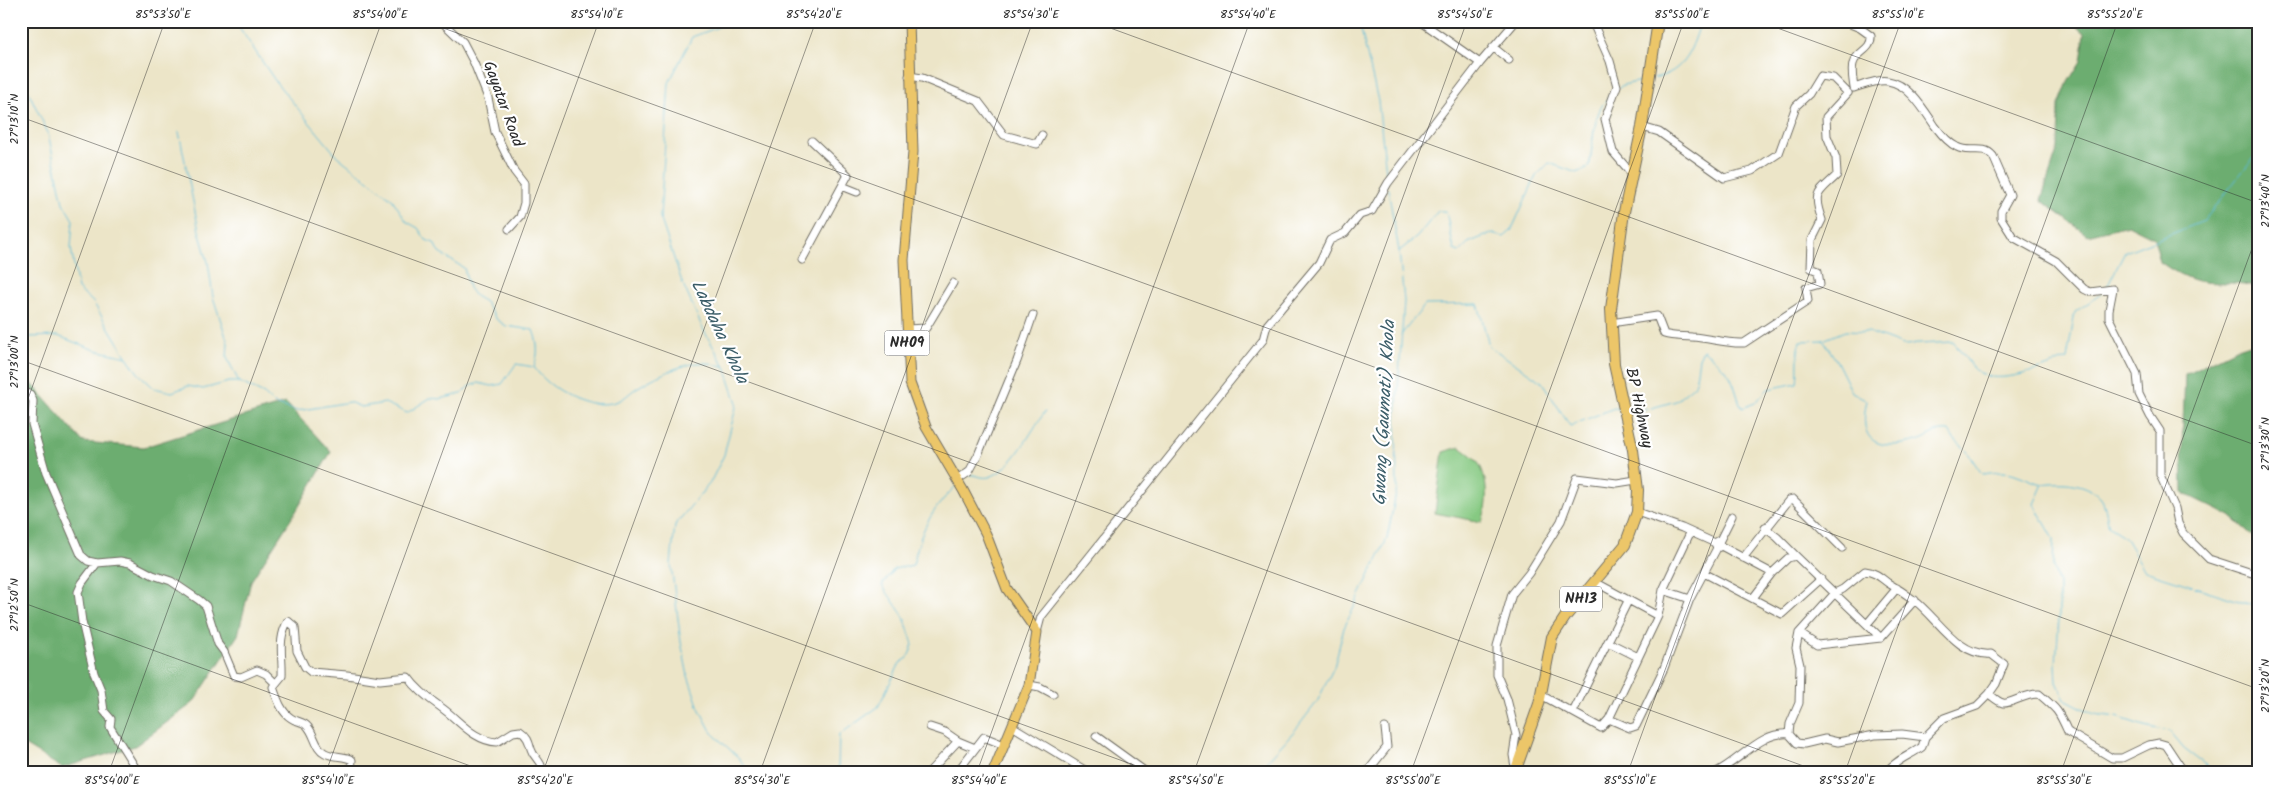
<svg xmlns="http://www.w3.org/2000/svg" width="2279" height="793" font-family="Kalam,sans-serif">
<style>
.green{fill:#86c982;stroke:#587a56}
.forest{fill:#6cad70;stroke:#4c6c4e}
.lines{fill:none;stroke-linecap:round;stroke-linejoin:round}
.stream{stroke:#5abbd9;stroke-width:1}
.minor-casing{stroke:#6f6c62;stroke-width:9}
.major-casing{stroke:#6f6c62;stroke-width:11}
.highway-casing{stroke:#6f6c62;stroke-width:12}
.minor{stroke:#fff;stroke-width:7}
.major{stroke:#ecc669;stroke-width:9}
.highway{stroke:#ecc669;stroke-width:10}
.ticks{fill:none;stroke:#2b2b2b;stroke-width:1;stroke-opacity:0.45}
.labels{text-anchor:middle;dominant-baseline:central;stroke-width:4.5;stroke-linejoin:round;paint-order:stroke}
.shield{fill:#fff;stroke:#6b6b6b;stroke-width:1}
.shield-label{font-size:15px;font-weight:bold;fill:#2b2b2b}
.street-label{font-size:16px;fill:#2b2b2b;stroke:#fff}
.water-label{font-size:18px;font-style:italic;fill:#3b5d68;stroke:#fff}
.neatline{fill:none;stroke:#2b2b2b;stroke-width:2}
.ticks-label{font-size:12px;text-anchor:middle;fill:#2b2b2b}
</style>
<rect width="100%" height="100%" fill="#fff"/>
<filter id="ink" filterUnits="userSpaceOnUse"><feTurbulence type="fractalNoise" baseFrequency=".02" numOctaves="2"/><feDisplacementMap in="SourceGraphic" scale="10" xChannelSelector="R" yChannelSelector="G"/><feConvolveMatrix kernelMatrix="1 2 1 2 8 2 1 2 1" color-interpolation-filters="sRGB"/></filter>
<filter id="wash" filterUnits="userSpaceOnUse"><feTurbulence type="fractalNoise" baseFrequency=".0096" numOctaves="4" result="noise"/><feDisplacementMap in="SourceGraphic" scale="20" xChannelSelector="R" yChannelSelector="G"/><feGaussianBlur stdDeviation="1.12" result="paint"/><feColorMatrix in="noise" values="0 0 0 0 0 0 0 0 0 0 0 0 0 0 0 0 0 1.4 0 .05"/><feComposite in="paint" operator="in"/></filter>
<g filter="url(#wash)">
<rect width="100%" height="100%" fill="#ece5c8"/>
<path class="green" d="M 1460,447 C 1465,451 1472,455 1476,460 C 1489,475 1488,505 1482,522 L 1435,513 L 1443,452 Z"/>
<path class="forest" d="M 2071,21 L 2258,21 L 2258,287 C 2239,281 2222,284 2203,282 C 2188,280 2171,270 2160,262 L 2154,238 L 2128,225 L 2087,235 L 2041,200 L 2058,148 L 2059,105 L 2068,82 L 2081,61 L 2085,33 Z
M 2258,341 L 2258,531 L 2253,536 L 2230,516 L 2183,493 L 2182,448 L 2185,374 L 2240,347 Z
M 21,371 L 83,442 L 144,447 L 286,403 L 331,452 L 295,513 L 251,581 L 238,635 L 193,703 L 135,746 L 62,768 L 21,743 Z"/>
<g class="lines">
<path class="stream" d="M 235,21 L 276,82 L 337,156 L 392,199 L 407,222 L 418,228 L 426,240 L 434,243 L 439,253 L 464,268 L 469,288 L 475,296 L 485,302 L 496,319 L 506,326 L 533,330 C 538,343 539,353 534,367
M 734,21 L 692,37 L 669,83 L 660,217 L 682,282 L 703,329 L 725,367 L 737,403 L 724,455 L 710,483 L 675,525 L 671,564 L 681,642 L 688,676 L 699,708 L 712,733 L 739,758 L 749,772
M 1359,21 L 1378,101 L 1387,180
M 21,76 L 48,133 L 63,203 L 73,220 L 71,248 L 78,289 L 93,302 L 126,356
M 1654,78 C 1686,72 1692,48 1701,21
M 1619,88 L 1623,85 L 1646,80
M 179,132 L 199,231 L 208,262 L 213,297 L 228,343 L 227,358 L 239,382
M 1399,251 L 1417,237 L 1438,211 L 1446,211 L 1454,250 L 1459,252 L 1468,243 L 1492,233 L 1504,237 L 1511,231 L 1536,176 L 1549,163 L 1577,173 L 1589,167 C 1594,145 1591,112 1610,96
M 2107,287 L 2125,252 L 2204,221 L 2253,158
M 21,334 L 28,337 L 58,336 L 95,350 L 127,357 L 138,373 L 154,388 L 172,392 L 188,386 L 203,389 L 229,382 L 239,382 L 264,394 L 275,404 L 297,411 L 349,402 L 361,407 L 385,403 L 407,413 L 430,398 L 440,399 L 461,394 L 468,387 L 478,383 L 492,386 L 502,384 L 516,364 L 534,367 C 549,390 590,412 618,401 C 626,398 632,390 640,386 C 656,376 678,366 697,363 C 705,362 716,365 724,366
M 1401,335 L 1425,305 L 1478,304 L 1489,346 L 1542,382 L 1570,426 L 1614,408 L 1620,409
M 1823,340 L 1836,360 L 1852,392 L 1867,400 C 1857,444 1878,451 1917,441 C 1932,437 1930,430 1949,431 L 1953,438 L 1966,450 L 1982,474 C 1993,473 2004,470 2015,474 C 2025,477 2032,482 2043,484 L 2034,504 L 2054,539 L 2053,567 L 2059,584 L 2059,619 L 2056,664 L 2057,682 L 2065,699 L 2094,714 L 2117,717 L 2144,726 L 2169,731 L 2184,749 L 2215,772
M 1629,410 L 1641,411 L 1676,401 L 1695,385 L 1699,358 L 1703,350 C 1708,353 1729,372 1731,378 C 1736,388 1737,398 1742,408 L 1755,403 L 1768,389 L 1797,383 C 1799,369 1796,355 1801,341 L 1823,340 L 1845,331 L 1868,332 L 1903,345 L 1953,342 C 1961,351 1969,365 1978,372 C 1997,387 2047,367 2067,359 L 2075,312 L 2101,294
M 970,475 C 977,474 981,479 989,477 C 1013,470 1031,430 1045,412
M 2043,484 C 2061,481 2090,482 2102,500 C 2106,507 2107,519 2109,527 L 2125,537 L 2145,571 L 2258,607
M 838,772 L 839,735 L 878,707 L 900,663 L 908,658 L 913,644 L 904,617 L 882,585 L 894,569 L 913,565 C 921,530 930,511 956,486
M 1257,772 L 1296,729 L 1317,702 L 1334,667 L 1344,628 L 1387,539 L 1397,488 L 1396,419 L 1404,301 L 1399,251 L 1388,189"/>
</g>
</g>
<g filter="url(#ink)">
<g class="lines">
<defs>
<path id="minor" d="M 441,21 L 463,42 L 474,63 L 488,98 L 495,132 L 514,171 L 524,184 L 524,203 L 520,217 L 509,229
M 1420,21 L 1480,63
M 1592,21 L 1610,61 L 1617,86 L 1605,119 L 1613,152 L 1632,174
M 1843,21 L 1860,28 L 1871,36 C 1872,51 1856,51 1853,64 C 1851,71 1853,80 1854,88 C 1864,85 1877,79 1888,81 C 1909,84 1924,110 1935,126 C 1941,134 1948,143 1957,147 C 1970,154 1983,144 1993,156 L 2010,195 L 2001,211 L 2001,218 L 2013,237 L 2056,261 L 2084,289 L 2090,292 L 2113,289 L 2109,310 L 2109,318 L 2137,374 L 2139,394 L 2150,416 L 2160,431 L 2160,475 L 2175,508 L 2178,523 L 2183,533 L 2209,559 L 2258,575
M 1493,47 L 1509,60
M 909,76 L 922,78 L 978,101 L 1004,135 L 1037,144 L 1042,135
M 842,186 L 857,192
M 802,260 L 848,175 L 812,141
M 1611,323 L 1657,316 L 1664,334 C 1673,337 1682,336 1692,337 C 1710,338 1726,344 1744,343 L 1808,301 L 1806,288 L 1820,284 L 1818,271 L 1811,268 L 1812,240 L 1822,220 C 1812,192 1818,194 1837,175 L 1836,158 L 1827,136 L 1826,117 L 1848,93 L 1833,78 L 1820,76 L 1809,94 L 1796,106 L 1779,153 L 1752,171 L 1724,178 L 1659,132 L 1642,127
M 907,329 L 926,328 L 953,283
M 21,391 L 30,394 L 33,401 L 32,424 L 46,473 L 81,555 L 88,561 L 97,563 L 120,561 L 130,563 L 153,575 L 171,581 L 199,600 L 206,606 L 218,644 L 224,652 L 234,676 L 241,677 L 257,670 L 266,674 L 275,683
M 957,480 L 969,472 L 978,455 L 1017,361 L 1033,315
M 1637,512 L 1682,528 L 1715,543 L 1718,541 L 1721,546 L 1717,548 L 1715,543
M 1765,528 L 1777,537 L 1796,556
M 1719,542 L 1732,516
M 1721,546 L 1772,573 L 1788,558 L 1796,556 L 1881,638
M 1743,558 L 1789,500 L 1793,499 L 1842,548
M 97,563 L 82,583 L 78,592 L 82,622 L 94,673 L 101,690 L 104,711 L 111,719 L 110,727 L 138,772
M 1704,573 L 1782,614 L 1821,579
M 1595,582 L 1658,616
M 1663,590 L 1690,599
M 1753,598 L 1772,573
M 1867,624 L 1897,588
M 1037,632 L 1041,617 L 1263,340 L 1267,325 L 1319,263 L 1330,240 L 1345,233 L 1360,215 L 1372,211 L 1388,183 L 1480,63 L 1516,21
M 1799,633 L 1817,645 L 1881,638 L 1915,600
M 1608,642 L 1638,657
M 1029,685 L 1040,687 L 1053,694
M 1541,695 L 1601,728 L 1609,719 L 1630,728 L 1636,726 L 1664,668 L 1690,599 L 1717,548
M 1573,712 L 1628,601
M 1609,719 L 1658,616 L 1663,590 L 1690,533
M 1012,726 L 1088,772
M 930,727 L 945,732 L 958,741
M 1096,736 L 1146,772
M 1925,737 L 1944,718 L 1977,706 L 1989,694
M 1515,767 L 1513,755 L 1516,735 L 1507,699 L 1497,675 L 1497,646 L 1512,594 L 1529,573 L 1561,521 L 1577,478 L 1617,483 L 1636,480
M 106,772 L 117,769 L 122,772
M 351,772 L 352,760 C 344,755 335,758 325,753 C 315,748 315,735 308,727 C 304,721 296,722 291,718 C 281,712 277,698 273,687 L 282,676 C 283,656 277,639 288,621 L 295,627 L 297,651 L 305,667 L 311,672 L 347,675 L 380,680 L 408,677 C 417,690 429,699 442,708 C 459,720 474,741 497,742 L 513,732 L 520,731 C 528,736 529,742 531,749 C 534,759 541,759 543,772
M 929,772 L 958,741 L 975,748
M 957,772 L 984,737 L 1004,745
M 1367,772 L 1387,747 L 1385,728
M 1716,772 C 1740,761 1761,731 1789,734
M 1886,772 C 1897,759 1909,756 1922,747 L 1925,737 L 1902,734 L 1875,735 L 1838,742 L 1825,739 L 1804,744 L 1797,743 L 1789,734 L 1790,724 L 1799,703 L 1800,665 L 1796,648 L 1799,633 L 1835,593 L 1843,589 L 1865,571 C 1875,572 1880,577 1888,583 C 1897,588 1906,594 1914,600 C 1937,617 1958,657 1991,654 L 2004,664 L 1996,684 L 1989,694 C 1993,697 1998,702 2003,703 C 2009,705 2026,693 2039,694 C 2058,710 2058,710 2068,732 L 2112,758 L 2122,758 L 2149,745 L 2159,743 L 2166,745 L 2184,772"/>
<path id="major" d="M 909,21 L 913,152 L 904,260 L 910,383 L 926,427 L 963,490 L 986,534 L 1007,589 L 1037,632 L 1029,685 L 993,772"/>
<path id="highway" d="M 1515,772 L 1539,704 L 1552,637 L 1566,616 L 1625,545 L 1637,512 L 1638,490 L 1633,450 L 1614,364 L 1611,309 L 1624,212 L 1642,127 L 1658,21"/>
</defs>
<use href="#minor" class="minor-casing"/>
<use href="#major" class="major-casing"/>
<use href="#highway" class="highway-casing"/>
<use href="#minor" class="minor"/>
<use href="#major" class="major"/>
<use href="#highway" class="highway"/>
</g>
</g>
<path class="ticks" d="M 424,21 L 2258,689M 1091,21 L 2258,446M 1758,21 L 2258,203M 21,117 L 1820,772M 21,360 L 1153,772M 21,418 L 165,21M 21,602 L 487,772M 109,772 L 382,21M 326,772 L 599,21M 543,772 L 816,21M 760,772 L 1033,21M 977,772 L 1250,21M 1194,772 L 1467,21M 1411,772 L 1684,21M 1628,772 L 1901,21M 1845,772 L 2118,21M 2061,772 L 2258,232"/>
<g class="labels">
<g class="shield">
<rect x="884.5" y="330.5" width="45" height="25" rx="4"/>
<rect x="1560" y="586.5" width="42" height="25" rx="4"/>
</g>
<g class="shield-label">
<text x="907" y="343">NH09</text>
<text x="1581" y="599">NH13</text>
</g>
<g class="street-label">
<text transform="translate(503 104) rotate(70)">Gayatar Road</text>
<text transform="translate(1639 408) rotate(78)">BP Highway</text>
</g>
<g class="water-label">
<text transform="translate(719 332) rotate(65)">Labdaha Khola</text>
<text transform="translate(1385 413) rotate(-87)">Gwang (Gaumati) Khola</text>
</g>
</g>
<rect width="2279" height="793" fill="none" stroke="#fff" stroke-width="55"/>
<rect x="28" y="28" width="2224" height="738" class="neatline"/>
<g class="ticks-label">
<text x="163" y="18">85°53'50"E</text>
<text x="380" y="18">85°54'00"E</text>
<text x="597" y="18">85°54'10"E</text>
<text x="814" y="18">85°54'20"E</text>
<text x="1031" y="18">85°54'30"E</text>
<text x="1248" y="18">85°54'40"E</text>
<text x="1465" y="18">85°54'50"E</text>
<text x="1682" y="18">85°55'00"E</text>
<text x="1898" y="18">85°55'10"E</text>
<text x="2115" y="18">85°55'20"E</text>
<text transform="translate(14 119) rotate(-90)" y="4">27°13'10"N</text>
<text transform="translate(2265 201) rotate(-90)" y="4">27°13'40"N</text>
<text transform="translate(14 362) rotate(-90)" y="4">27°13'00"N</text>
<text transform="translate(2265 444) rotate(-90)" y="4">27°13'30"N</text>
<text transform="translate(14 605) rotate(-90)" y="4">27°12'50"N</text>
<text transform="translate(2265 686) rotate(-90)" y="4">27°13'20"N</text>
<text x="112" y="784">85°54'00"E</text>
<text x="328" y="784">85°54'10"E</text>
<text x="545" y="784">85°54'20"E</text>
<text x="762" y="784">85°54'30"E</text>
<text x="979" y="784">85°54'40"E</text>
<text x="1196" y="784">85°54'50"E</text>
<text x="1413" y="784">85°55'00"E</text>
<text x="1630" y="784">85°55'10"E</text>
<text x="1847" y="784">85°55'20"E</text>
<text x="2064" y="784">85°55'30"E</text>
</g>
</svg>
